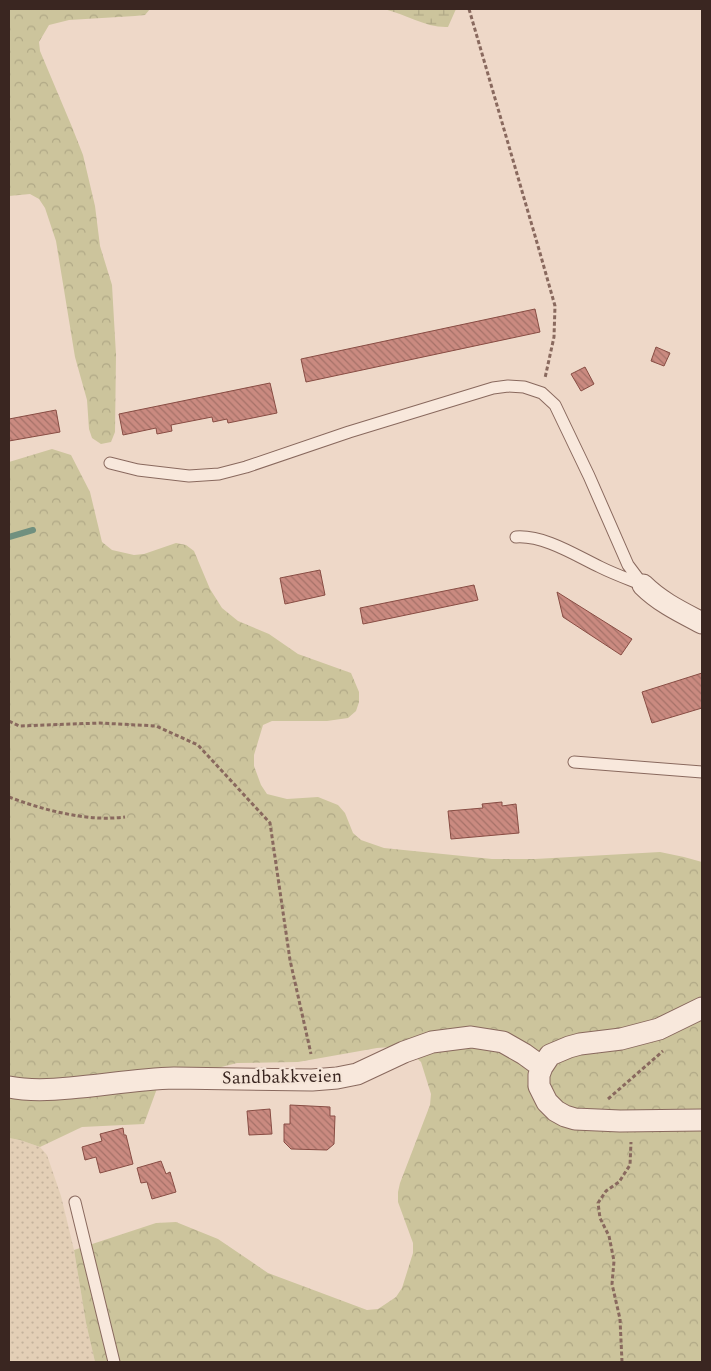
<svg xmlns="http://www.w3.org/2000/svg" width="711" height="1371" font-family="Spectral,serif">
<style>
.farmland{fill:url(#farmland-dots)}
.forest{fill:url(#forest-crowns)}
.wetland{fill:url(#wetland-marsh)}
.lines{fill:none;stroke-linecap:round;stroke-linejoin:round}
.stream{stroke:#70907f;stroke-width:6}
.building{fill:url(#building-back-hatch);stroke:#884d44}
.service-casing{stroke:#89695e;stroke-width:13}
.minor-casing{stroke:#89695e;stroke-width:23}
.path{stroke:#89695e;stroke-width:3;stroke-dasharray:4 2.5;stroke-linecap:butt}
.service{stroke:#f8e8dc;stroke-width:11}
.minor{stroke:#f8e8dc;stroke-width:21}
.labels{text-anchor:middle;dominant-baseline:central;stroke-width:4.5;stroke-linejoin:round;paint-order:stroke}
.street-label{font-size:18px;fill:#3a2621;stroke:#f5e5d8}
</style>
<defs>
<pattern id="farmland-dots" width="8" height="8" patternUnits="userSpaceOnUse" patternTransform="scale(1.25)"><rect width="8" height="8" fill="#e3cfb6"/><path d="M2 2h.1M6 6h.1" fill="none" stroke="#c4b29c" stroke-width="1.8" stroke-linecap="round"/></pattern>
<pattern id="forest-crowns" width="20" height="18" patternUnits="userSpaceOnUse" patternTransform="scale(1.25)"><rect width="20" height="18" fill="#ccc49c"/><path d="M2 6a3 3 0 1 1 6 0M12 15a3 3 0 1 1 6 0" fill="none" stroke="#b0a886"/></pattern>
<pattern id="wetland-marsh" width="20" height="14" patternUnits="userSpaceOnUse" patternTransform="scale(1.25)"><rect width="20" height="14" fill="#ccc49c"/><path d="M1 5h8M5 5V1M11 12h8M15 12V8" fill="none" stroke="#b0a886"/></pattern>
<pattern id="building-back-hatch" width="6" height="6" patternUnits="userSpaceOnUse" patternTransform="scale(1.25)"><rect width="6" height="6" fill="#ca8a80"/><path d="M-1 5l2 2M0 0l6 6M5-1l2 2" fill="none" stroke="#a57168"/></pattern>
</defs>
<rect width="100%" height="100%" fill="#eed8c8"/>
<path class="farmland" d="M 9,1138 L 20,1140 L 40,1147 L 47,1155 L 61,1196 L 74,1250 L 86,1323 L 95,1362 L 9,1362 Z"/>
<path class="forest" d="M 9,9 L 150,9 L 145,15 L 135,16 L 69,20 L 49,25 L 39,42 L 40,51 L 72,127 L 83,155 L 95,206 L 100,246 L 112,285 L 116,355 L 115,432 L 111,442 L 101,444 L 92,438 L 89,429 L 87,400 L 75,357 L 56,241 L 45,208 L 39,199 L 30,194 L 9,196 Z
M 52,449 L 71,455 L 90,492 L 102,542 L 112,550 L 134,555 L 144,554 L 176,543 L 186,545 L 194,551 L 210,589 L 222,608 L 238,621 L 269,634 L 298,654 L 351,673 L 359,692 L 359,702 L 356,711 L 348,718 L 327,721 L 272,721 L 263,725 L 254,755 L 254,766 L 261,785 L 267,794 L 287,799 L 318,797 L 338,805 L 345,813 L 353,833 L 361,840 L 384,848 L 492,859 L 535,859 L 660,852 L 684,857 L 702,862 L 702,1362 L 95,1362 L 86,1323 L 74,1250 L 156,1223 L 176,1222 L 218,1239 L 268,1273 L 367,1310 L 378,1309 L 396,1297 L 402,1288 L 413,1253 L 413,1243 L 398,1202 L 398,1192 L 400,1183 L 430,1105 L 431,1094 L 421,1062 L 412,1054 L 391,1047 L 377,1048 L 298,1062 L 237,1063 L 159,1083 L 144,1124 L 82,1127 L 40,1147 L 20,1140 L 9,1138 L 9,462 Z"/>
<path class="wetland" d="M 384,9 L 456,9 L 448,27 C 426,28 405,14 384,9 Z"/>
<g class="lines">
<path class="stream" d="M 9,537 L 33,530"/>
</g>
<path class="building" d="M 535,309 L 540,332 L 306,382 L 301,359 Z
M 656,347 L 670,353 L 664,366 L 651,361 Z
M 585,367 L 594,384 L 581,391 L 571,374 Z
M 270,383 L 277,413 L 228,423 L 227,419 L 213,422 L 212,417 L 171,425 L 172,431 L 157,434 L 156,428 L 123,435 L 119,414 Z
M 56,410 L 60,432 L 9,441 L 9,419 Z
M 320,570 L 325,595 L 285,604 L 280,578 Z
M 474,585 L 478,600 L 363,624 L 360,608 Z
M 557,592 L 632,639 L 621,655 L 563,617 Z
M 702,673 L 702,708 L 652,723 L 642,692 Z
M 502,802 L 502,806 L 516,804 L 519,833 L 451,839 L 448,811 L 483,808 L 482,804 Z
M 290,1105 L 330,1107 L 330,1116 L 335,1116 L 334,1144 L 327,1150 L 291,1149 L 284,1142 L 284,1124 L 290,1124 Z
M 270,1109 L 272,1134 L 249,1135 L 247,1111 Z
M 123,1128 L 124,1135 L 126,1135 L 133,1164 L 100,1173 L 96,1157 L 85,1160 L 82,1147 L 102,1141 L 100,1134 Z
M 161,1161 L 166,1174 L 170,1172 L 176,1192 L 152,1199 L 147,1182 L 141,1183 L 137,1168 Z"/>
<g class="lines">
<defs>
<path id="service" d="M 110,463 L 138,470 L 189,476 L 219,474 L 246,467 L 349,432 L 493,388 L 508,386 L 524,387 L 542,393 L 555,405 L 589,476 L 628,565 L 643,585
M 516,537 C 544,535 575,555 600,567 C 614,574 628,579 643,585
M 574,762 L 702,772
M 75,1202 L 114,1362"/>
<path id="minor" d="M 643,585 C 660,602 681,612 702,623
M 702,1008 L 659,1029 L 621,1039 L 580,1044 L 569,1047 L 550,1055 L 542,1067 L 539,1075 L 539,1086 L 547,1102 L 556,1111 L 565,1116 L 575,1119 L 620,1121 L 702,1120
M 9,1087 C 29,1091 50,1090 70,1088 C 105,1085 139,1079 174,1078 L 312,1080 L 337,1078 L 357,1074 L 404,1052 L 432,1042 L 471,1037 L 503,1042 L 524,1054 L 542,1067"/>
</defs>
<use href="#service" class="service-casing"/>
<use href="#minor" class="minor-casing"/>
<path class="path" d="M 469,9 L 540,253 L 555,306 L 554,337 L 545,378
M 9,721 L 19,726 L 100,723 L 156,726 L 198,745 L 270,823 L 290,960 L 311,1054
M 9,797 C 43,810 88,822 125,817
M 608,1099 L 663,1051
M 622,1362 L 620,1319 L 612,1284 L 614,1261 L 609,1236 L 600,1218 L 598,1203 L 606,1191 L 619,1182 L 630,1165 L 631,1142"/>
<use href="#service" class="service"/>
<use href="#minor" class="minor"/>
</g>
<g class="labels">
<g class="street-label">
<text transform="translate(282 1077) rotate(-1)">Sandbakkveien</text>
</g>
</g>
<rect width="711" height="1371" fill="none" stroke="#3a2621" stroke-width="20"/>
</svg>
